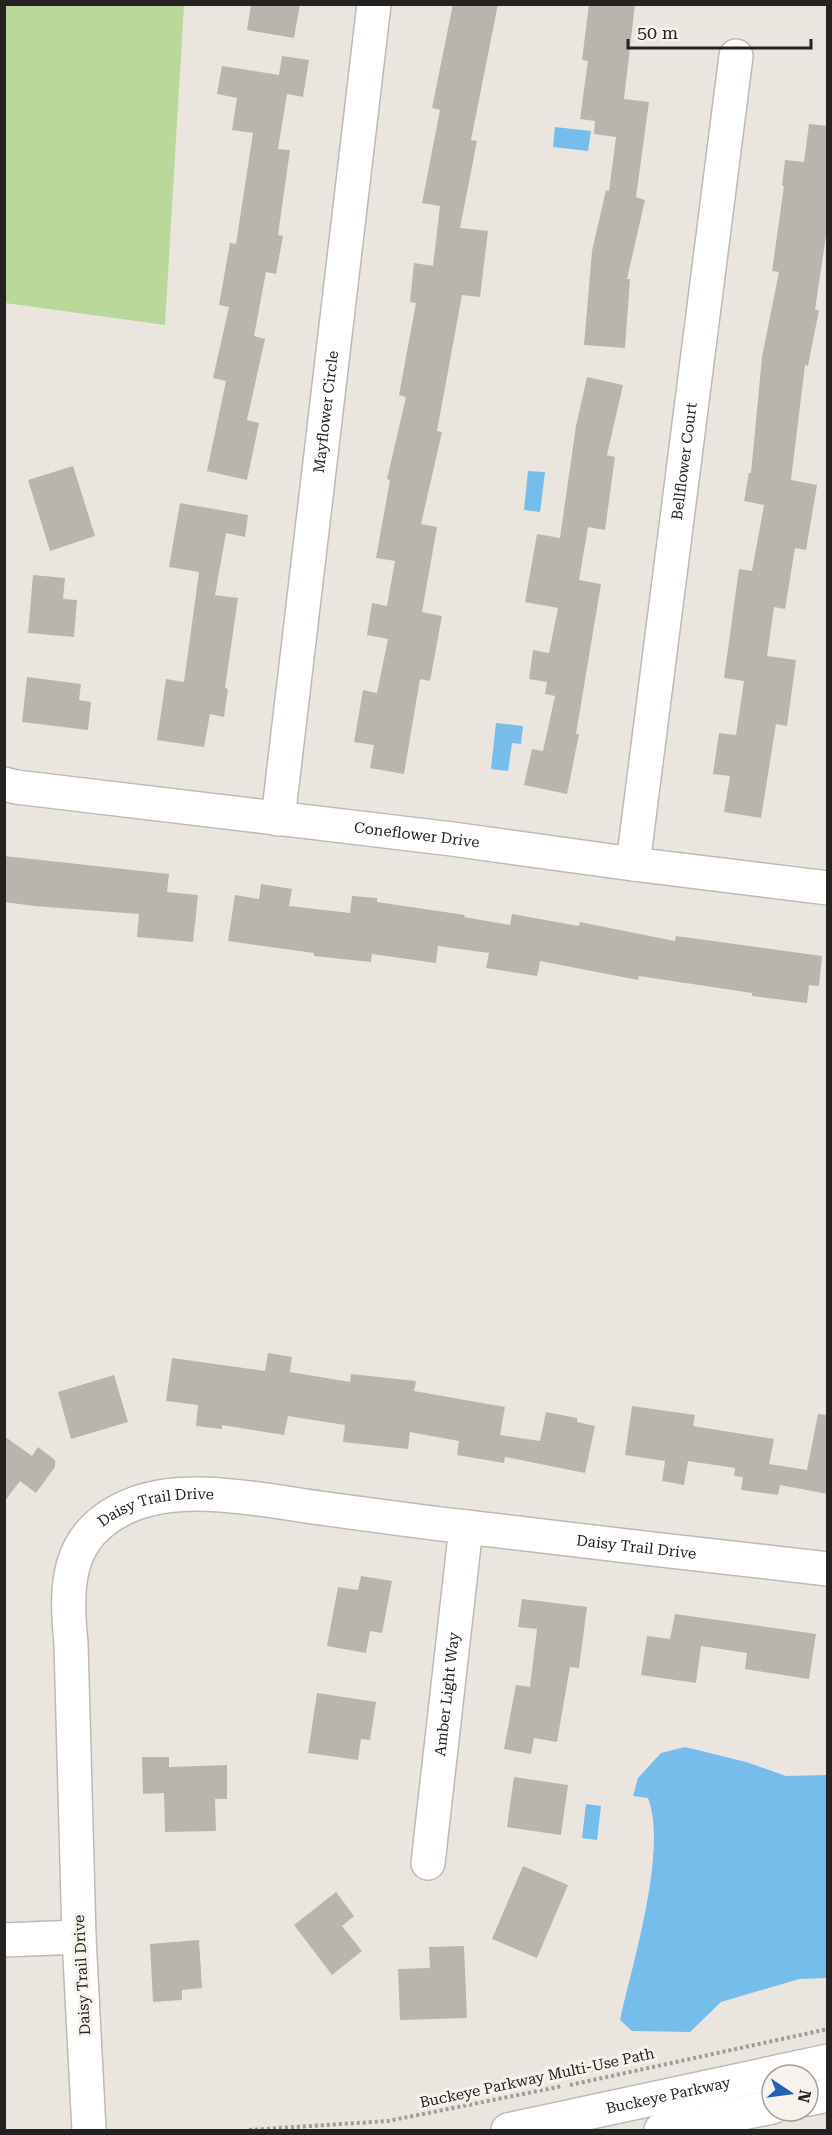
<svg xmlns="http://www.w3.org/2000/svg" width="832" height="2135" font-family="'Roboto Serif',serif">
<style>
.green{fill:#bad899}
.water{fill:#75bdeb}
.building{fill:#bab4ae}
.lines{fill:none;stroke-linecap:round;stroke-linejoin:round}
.minor-casing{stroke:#bebab3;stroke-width:36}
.path{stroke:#9f9b96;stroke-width:4;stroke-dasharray:3 3;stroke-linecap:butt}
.minor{stroke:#fff;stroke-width:33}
.labels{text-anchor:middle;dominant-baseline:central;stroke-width:6;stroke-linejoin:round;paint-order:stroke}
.street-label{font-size:15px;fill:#252321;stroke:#f7f3ec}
</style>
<rect width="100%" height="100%" fill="#eae6df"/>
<path class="green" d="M 5,4 L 184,5 L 165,325 L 5,303 Z"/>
<path class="water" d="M 555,127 L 591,131 L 588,151 L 553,147 Z
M 528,471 L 545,472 L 540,512 L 524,510 Z
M 496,723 L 523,726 L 521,744 L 512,743 L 508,771 L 491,769 Z
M 685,1747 L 746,1762 L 786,1776 L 827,1775 L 827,1978 L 799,1979 L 721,2002 L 690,2032 L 632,2031 L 620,2020 C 632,1965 668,1850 648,1798 L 633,1796 L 638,1778 L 661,1753 Z
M 586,1804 L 601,1806 L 597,1840 L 582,1838 Z"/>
<path class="building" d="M 251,4 L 300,4 L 294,38 L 247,30 Z
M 453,4 L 498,4 L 471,140 L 477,141 L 460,228 L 488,231 L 480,297 L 462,295 L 437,431 L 442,432 L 421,524 L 437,527 L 422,612 L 442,616 L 430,681 L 420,679 L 404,774 L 370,768 L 374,745 L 354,742 L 363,690 L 377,693 L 388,639 L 367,635 L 372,603 L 387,606 L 395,561 L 376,558 L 390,480 L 387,479 L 406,397 L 399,395 L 416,303 L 410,302 L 414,263 L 433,266 L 440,206 L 422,203 L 440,110 L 432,108 Z
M 589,4 L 635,4 L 624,99 L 649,102 L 636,197 L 645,200 L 627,279 L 630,279 L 625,348 L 584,345 L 592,251 L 606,190 L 609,191 L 616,137 L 594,134 L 595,121 L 580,119 L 588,61 L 582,60 Z
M 282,56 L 309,60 L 303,97 L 287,94 L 278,149 L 290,150 L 278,235 L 283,236 L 276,274 L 266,272 L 254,336 L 265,339 L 247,420 L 259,423 L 247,480 L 207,471 L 226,381 L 213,378 L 229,307 L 219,305 L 230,243 L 236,244 L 253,133 L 232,130 L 237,98 L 217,94 L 222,66 L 279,75 Z
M 809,124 L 828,126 L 828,222 L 815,310 L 819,310 L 808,366 L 805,365 L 791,480 L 817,485 L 806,550 L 795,548 L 785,609 L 774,607 L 767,656 L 796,660 L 787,726 L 776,724 L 761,818 L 724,812 L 730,776 L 713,774 L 719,733 L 736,735 L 744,681 L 724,678 L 739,569 L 752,571 L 764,505 L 744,501 L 749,473 L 751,473 L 762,357 L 779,272 L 772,271 L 784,186 L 782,186 L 785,160 L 804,162 Z
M 587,377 L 623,385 L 607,455 L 615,457 L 605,530 L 588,527 L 579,580 L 601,584 L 576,734 L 579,734 L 567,794 L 524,785 L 532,749 L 543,751 L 555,696 L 545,694 L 547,682 L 529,679 L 533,650 L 549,653 L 558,608 L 525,602 L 537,534 L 560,538 L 576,426 Z
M 73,466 L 95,536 L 50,551 L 28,480 Z
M 180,503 L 248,515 L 245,537 L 226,533 L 215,595 L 238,598 L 225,688 L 228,689 L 224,717 L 210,714 L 204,747 L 157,740 L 166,679 L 184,682 L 199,572 L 169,567 Z
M 33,575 L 65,578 L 63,599 L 77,600 L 74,637 L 28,633 Z
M 27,677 L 81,684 L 79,700 L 91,702 L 88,730 L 22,722 Z
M 4,856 L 169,874 L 167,892 L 198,895 L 193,942 L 137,937 L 139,914 L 34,906 L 4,902 Z
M 261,884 L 292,889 L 289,906 L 350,913 L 352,896 L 377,898 L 377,902 L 465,915 L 464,917 L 510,925 L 512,914 L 579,926 L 580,922 L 675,941 L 676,936 L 822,956 L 819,986 L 809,985 L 807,1003 L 752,996 L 752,993 L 639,976 L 638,980 L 540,961 L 537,976 L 486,968 L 489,953 L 438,946 L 436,963 L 372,954 L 371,962 L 314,956 L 314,953 L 228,941 L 235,895 L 259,899 Z
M 268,1353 L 292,1357 L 290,1372 L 350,1382 L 351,1374 L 416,1381 L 414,1391 L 505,1407 L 500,1435 L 540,1441 L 546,1412 L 577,1418 L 577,1422 L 595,1426 L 585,1473 L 505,1457 L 504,1463 L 457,1455 L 459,1441 L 410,1432 L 408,1449 L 343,1442 L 345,1425 L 288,1416 L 284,1435 L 222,1425 L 222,1429 L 196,1426 L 198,1405 L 166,1401 L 172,1358 L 265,1371 Z
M 114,1375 L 128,1422 L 71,1439 L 58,1392 Z
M 632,1406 L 695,1415 L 693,1426 L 774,1439 L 769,1464 L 807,1470 L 818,1414 L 828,1415 L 828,1494 L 780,1485 L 778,1495 L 741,1490 L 743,1477 L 734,1476 L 735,1468 L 688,1461 L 684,1485 L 662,1481 L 665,1461 L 625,1455 Z
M 4,1436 L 32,1456 L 38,1447 L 55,1460 L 55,1467 L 36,1493 L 20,1481 L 4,1502 Z
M 361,1576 L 392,1581 L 382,1633 L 370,1631 L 366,1653 L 327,1646 L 338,1587 L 358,1590 Z
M 522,1599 L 587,1607 L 579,1668 L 570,1667 L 557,1742 L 534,1738 L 531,1754 L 504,1749 L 516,1685 L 530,1687 L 537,1629 L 518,1627 Z
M 675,1614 L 816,1634 L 809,1679 L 745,1669 L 747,1653 L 701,1646 L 696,1683 L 641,1675 L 647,1636 L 670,1639 Z
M 317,1693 L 376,1702 L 370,1740 L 361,1739 L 358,1760 L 308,1753 Z
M 142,1757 L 169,1757 L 169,1767 L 227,1765 L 227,1799 L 215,1799 L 216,1831 L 165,1832 L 164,1793 L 143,1794 Z
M 514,1777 L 568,1785 L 561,1835 L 507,1827 Z
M 523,1866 L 568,1885 L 537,1958 L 492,1939 Z
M 336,1892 L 354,1916 L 342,1926 L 362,1951 L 332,1975 L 294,1925 Z
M 199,1940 L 202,1988 L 182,1990 L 182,2000 L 153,2002 L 150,1944 Z
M 464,1946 L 467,2018 L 400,2020 L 398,1969 L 430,1968 L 429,1947 Z"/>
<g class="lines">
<defs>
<g id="minor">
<path id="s1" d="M 4,784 L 16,787 L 452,839 L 633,864 L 828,888"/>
<path id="s2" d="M 278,819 L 374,4"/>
<path id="s3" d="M 633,864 L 736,56"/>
<path id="s4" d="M 428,1863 L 466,1527"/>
<path d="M 4,1940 L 79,1937"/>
<path d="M 808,2099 L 828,2095"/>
<path id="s5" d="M 89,2130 L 79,1937 L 71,1643 C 65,1584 66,1533 129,1506 C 182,1483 257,1499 313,1507 C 364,1514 415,1521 466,1527 C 587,1542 707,1555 828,1569"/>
<path id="s6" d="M 508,2130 L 828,2061"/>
<path d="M 661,2130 L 772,2107"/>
</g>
</defs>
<use href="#minor" class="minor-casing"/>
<path class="path" d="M 570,2085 L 828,2029
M 249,2130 L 388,2121 L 563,2086"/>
<use href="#minor" class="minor"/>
</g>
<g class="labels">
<g class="street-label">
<text stroke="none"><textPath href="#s2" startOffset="410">Mayflower Circle</textPath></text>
<text stroke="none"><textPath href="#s3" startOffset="406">Bellflower Court</textPath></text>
<text stroke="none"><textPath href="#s1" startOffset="416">Coneflower Drive</textPath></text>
<text stroke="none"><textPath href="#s5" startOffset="676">Daisy Trail Drive</textPath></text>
<text stroke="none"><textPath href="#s5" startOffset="1162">Daisy Trail Drive</textPath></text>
<text stroke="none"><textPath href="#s4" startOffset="170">Amber Light Way</textPath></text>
<text transform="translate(82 1975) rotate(-93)">Daisy Trail Drive</text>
<text transform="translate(537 2078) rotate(-12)">Buckeye Parkway Multi-Use Path</text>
<text stroke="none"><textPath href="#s6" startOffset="164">Buckeye Parkway</textPath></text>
</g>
</g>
<rect width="832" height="2135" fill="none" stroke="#252321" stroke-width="12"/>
<g transform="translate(790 2093) rotate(103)"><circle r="28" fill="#f7f3ec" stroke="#a3a09b" stroke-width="1.5"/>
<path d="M0-4.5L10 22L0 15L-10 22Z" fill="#1e65b5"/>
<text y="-9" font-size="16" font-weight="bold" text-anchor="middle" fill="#252321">N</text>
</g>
<path d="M628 39v9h183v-9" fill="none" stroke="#252321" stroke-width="3"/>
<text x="637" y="39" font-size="18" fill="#252321" stroke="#f7f3ec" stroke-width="4.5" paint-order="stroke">50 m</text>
</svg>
